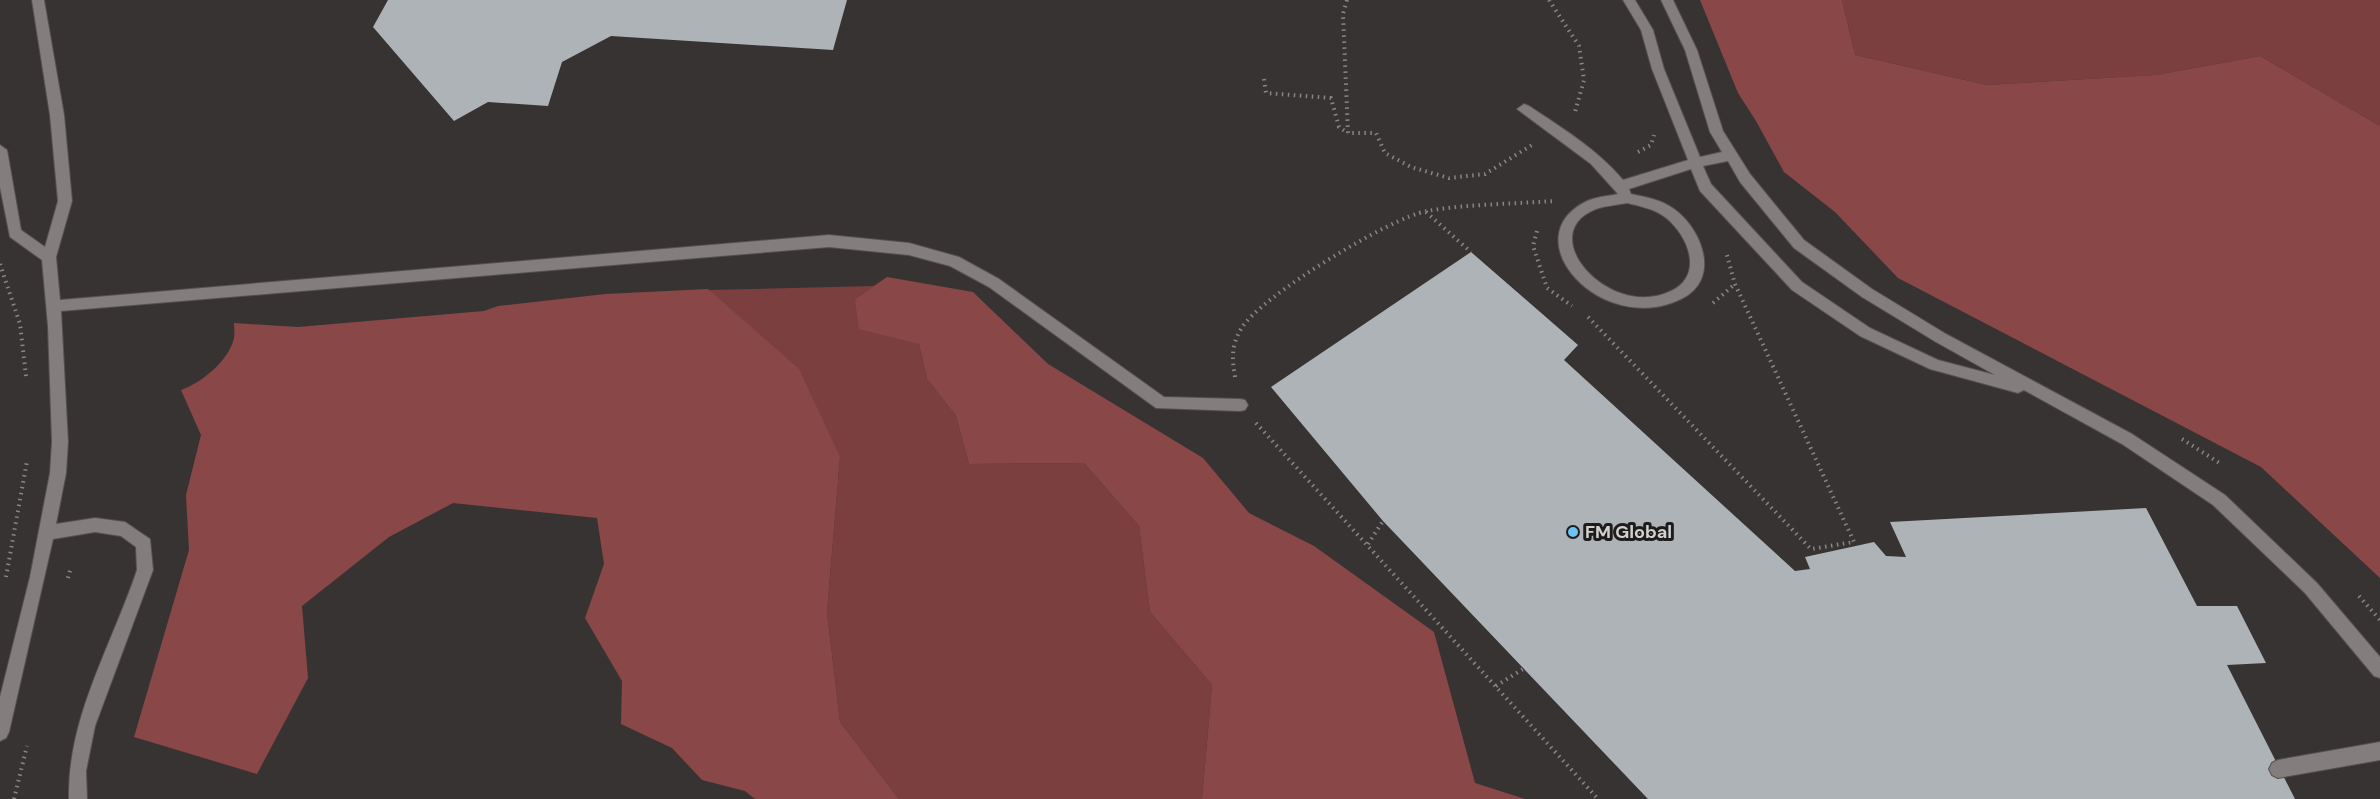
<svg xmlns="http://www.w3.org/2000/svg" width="2380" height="799" font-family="'DM Sans',sans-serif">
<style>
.green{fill:#7c3f3f}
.forest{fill:#8a4748}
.building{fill:#aeb3b7}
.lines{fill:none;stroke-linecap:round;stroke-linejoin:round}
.service-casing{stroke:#565151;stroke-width:2}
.path{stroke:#8a8686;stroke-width:4;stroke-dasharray:1.5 4.5;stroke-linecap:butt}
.service{fill:#837d7d;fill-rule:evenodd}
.poi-dot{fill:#6dc2f3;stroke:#1e1c1c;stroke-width:2}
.labels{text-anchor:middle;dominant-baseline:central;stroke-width:6;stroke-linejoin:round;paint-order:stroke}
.poi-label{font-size:18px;font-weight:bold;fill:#d3d0d0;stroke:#1e1c1c;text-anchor:start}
</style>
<rect width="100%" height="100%" fill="#383333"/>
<path class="green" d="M 1842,0 L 2380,0 L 2380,126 L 2260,56 L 2156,75 L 1987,85 L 1855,55 Z
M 874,286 L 855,299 L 919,344 L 927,379 L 956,416 L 969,464 L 1084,463 L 1139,526 L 1150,612 L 1212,685 L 1202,799 L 899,799 L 840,722 L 827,612 L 840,457 L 709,290 Z"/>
<path class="forest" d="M 1700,0 L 1842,0 L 1855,55 L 1987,85 L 2156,75 L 2260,56 L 2380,126 L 2380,578 L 2261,467 L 1898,278 L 1835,212 L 1784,172 L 1756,121 L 1738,93 Z
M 887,277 L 973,292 L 1048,364 L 1203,458 L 1249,513 L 1314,546 L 1434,632 L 1475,783 L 1525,799 L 1202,799 L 1212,685 L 1150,612 L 1139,526 L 1084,463 L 969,464 L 956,416 L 927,379 L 919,344 L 859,329 L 855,299 Z
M 708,289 L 799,369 L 840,457 L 827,612 L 840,722 L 899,799 L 755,799 L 745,791 L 702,780 L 672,748 L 621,724 L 622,681 L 585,618 L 604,564 L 597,518 L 453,503 L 389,537 L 302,606 L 308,678 L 257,774 L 134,737 L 189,550 L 186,495 L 201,435 L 181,390 C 201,383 229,361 234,338 C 235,333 234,327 234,323 L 298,327 L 484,311 L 498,306 L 605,294 Z"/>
<path class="building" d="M 388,0 L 847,0 L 833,50 L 611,36 L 562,62 L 548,106 L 488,102 L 454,121 L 373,27 Z
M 1471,252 L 1578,345 L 1564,360 L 1795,571 L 1810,569 L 1805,557 L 1874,542 L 1886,556 L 1906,557 L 1890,522 L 2146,508 L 2197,606 L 2237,606 L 2266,663 L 2227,665 L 2295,799 L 1648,799 L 1383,521 L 1271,387 Z"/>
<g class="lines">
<defs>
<path id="service" d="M 32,0 L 44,0 L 64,115 L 72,201 L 56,257 L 60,300 L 829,235 L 909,243 L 959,257 L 999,279 L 1164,397 L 1240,399 L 1245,400 L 1248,405 L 1245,410 L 1240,411 L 1156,408 L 989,287 L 950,266 L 909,255 L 829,247 L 61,311 L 68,442 L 66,473 L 56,524 L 95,518 L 125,522 L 150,539 L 153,570 L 95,726 L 86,771 L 87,799 L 69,799 C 67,718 112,645 137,570 L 136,547 L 121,536 L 95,532 L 53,539 L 9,732 L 6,738 L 0,741 L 0,697 L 30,577 L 50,473 L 52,442 L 48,326 L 42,260 L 10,237 L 0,187 L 0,145 L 7,150 L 21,230 L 45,247 L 58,201 L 50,115 Z
M 1623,0 L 1635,0 L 1653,30 L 1664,69 L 1700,157 L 1722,152 L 1710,132 L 1685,50 L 1661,0 L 1673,0 L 1697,50 L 1723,131 L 1750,174 L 1804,240 L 1872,289 L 1946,334 L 2132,434 L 2225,495 L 2317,583 L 2380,657 L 2380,678 L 2374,676 L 2305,593 L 2213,505 L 2122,444 L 2024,390 L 2018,393 L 1930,369 L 1860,336 L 1792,290 L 1700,191 L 1691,169 L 1629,189 L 1631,194 C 1646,197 1662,200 1674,209 C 1703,230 1721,280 1681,299 C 1602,338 1511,238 1587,201 C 1596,197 1608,196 1618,194 L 1591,164 L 1517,109 L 1524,104 L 1529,106 C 1562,128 1597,149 1623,180 L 1688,160 L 1652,69 L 1641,30 ZM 1728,161 L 1740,182 L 1794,248 L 1862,297 L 1936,342 L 1995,375 L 1938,360 L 1870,328 L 1802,282 L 1711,184 L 1703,166 ZM 1627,203 C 1640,206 1654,209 1665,217 C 1689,236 1704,275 1671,291 C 1610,321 1532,234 1596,209 C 1605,206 1617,205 1627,203 Z
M 2380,742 L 2380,760 L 2278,778 L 2272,775 L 2269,769 L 2272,763 L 2278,760 Z"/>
</defs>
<use href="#service" class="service-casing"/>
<path class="path" d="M 1347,0 L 1343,14 L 1348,133 L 1376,133 L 1385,153 L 1411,167 L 1449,178 L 1485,174 L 1532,145
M 1549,0 L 1579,46 L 1584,80 L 1575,112
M 1264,79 L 1266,93 L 1331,98 L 1339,127 L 1348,133
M 1638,152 L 1651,145 L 1654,135
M 1426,212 L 1471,252
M 1537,231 L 1533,246 L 1547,288 L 1572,306
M 0,264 L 20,324 L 26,376
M 1713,303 L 1735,284
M 1588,317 L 1811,549 L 1854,542 L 1735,284 L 1726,252
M 1235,377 C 1232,359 1231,346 1241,329 C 1258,298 1391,217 1427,211 C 1468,204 1512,204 1554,201
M 1256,423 L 1598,799
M 2182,439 L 2221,464
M 1368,544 L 1383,521
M 6,577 L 27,461
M 68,578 L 71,567
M 2359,596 L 2380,620
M 1496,686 L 1523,669
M 14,799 L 27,746"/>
<use href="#service" class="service"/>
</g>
<circle class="poi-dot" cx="1573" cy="532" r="6"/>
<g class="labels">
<g class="poi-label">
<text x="1585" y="532">FM Global</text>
</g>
</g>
</svg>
